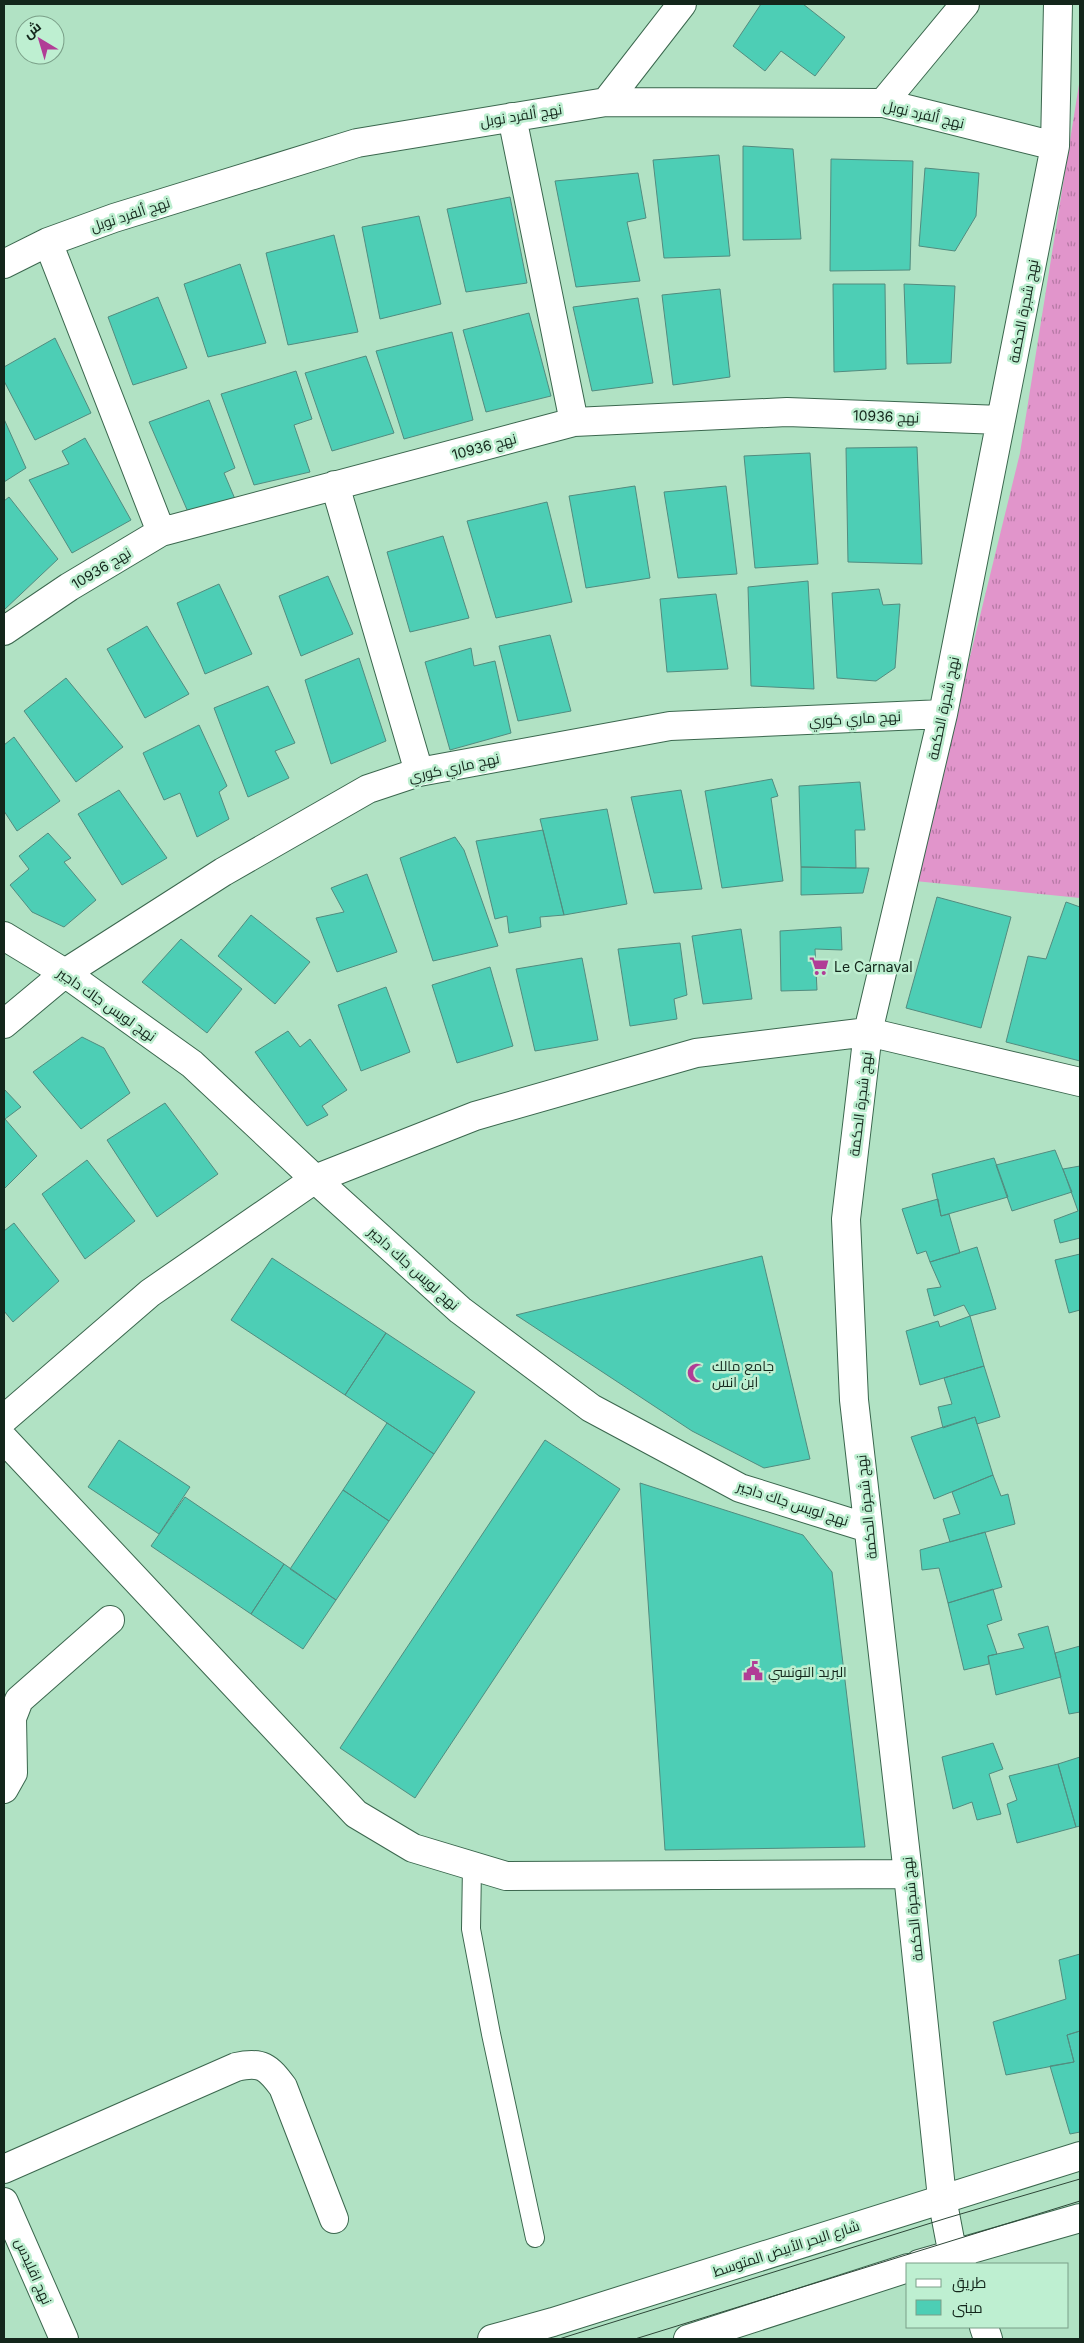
<svg xmlns="http://www.w3.org/2000/svg" width="1084" height="2343" font-family="Inter,Cairo,sans-serif">
<style>
.grass{fill:url(#grass-tufts)}
.building{fill:#4dceb5;stroke:#528c7f}
.lines{fill:none;stroke-linecap:round;stroke-linejoin:round}
.lane-casing{stroke:#3b674e;stroke-width:20}
.street-casing{stroke:#3b674e;stroke-width:30}
.lane{stroke:#fff;stroke-width:18}
.street{stroke:#fff;stroke-width:28}
.tram{stroke:#2e4738;stroke-width:1}
.labels{text-anchor:middle;dominant-baseline:central;stroke-width:5;stroke-linejoin:round;paint-order:stroke}
.street-label{font-size:14px;fill:#13261b;stroke:#beefd1}
.poi-label{font-size:14px;fill:#13261b;stroke:#beefd1;text-anchor:start}
</style>
<defs>
<pattern id="grass-tufts" width="24" height="20" patternUnits="userSpaceOnUse" patternTransform="scale(1.25)"><rect width="24" height="20" fill="#e195cb"/><path d="M3 7l-1-3M5 7V3M7 7l1-3M15 17l-1-3M17 17v-4M19 17l1-3" fill="none" stroke="#b579a4"/></pattern>
</defs>
<rect width="100%" height="100%" fill="#b1e2c4"/>
<path class="grass" d="M 1080,78 L 1080,898 L 915,881 L 1020,453 Z"/>
<path class="building" d="M 761,4 L 803,4 L 845,37 L 815,76 L 781,51 L 765,71 L 733,46 Z
M 743,146 L 793,149 L 801,239 L 743,240 Z
M 719,155 L 730,256 L 664,258 L 653,160 Z
M 831,159 L 913,161 L 910,270 L 830,271 Z
M 925,168 L 979,173 L 976,216 L 955,251 L 919,246 Z
M 638,173 L 646,218 L 627,222 L 640,281 L 576,287 L 555,181 Z
M 510,197 L 527,283 L 466,292 L 447,209 Z
M 419,216 L 441,304 L 380,319 L 362,227 Z
M 334,235 L 358,332 L 288,345 L 266,253 Z
M 240,264 L 266,343 L 208,357 L 184,284 Z
M 833,284 L 885,284 L 886,369 L 834,372 Z
M 904,284 L 955,286 L 951,363 L 907,364 Z
M 720,289 L 730,377 L 673,385 L 662,295 Z
M 158,297 L 187,368 L 133,385 L 108,317 Z
M 638,298 L 653,383 L 592,391 L 573,307 Z
M 529,313 L 551,396 L 486,412 L 463,330 Z
M 452,332 L 473,420 L 404,439 L 376,351 Z
M 55,338 L 91,413 L 35,440 L 4,381 L 4,367 Z
M 366,356 L 394,433 L 332,451 L 305,373 Z
M 296,371 L 312,419 L 294,425 L 310,472 L 254,485 L 221,394 Z
M 209,400 L 235,468 L 224,473 L 235,499 L 188,512 L 149,422 Z
M 4,419 L 26,468 L 4,482 Z
M 85,438 L 131,520 L 72,553 L 29,480 L 69,464 L 62,451 Z
M 917,447 L 922,564 L 848,562 L 846,448 Z
M 810,453 L 818,564 L 755,568 L 744,456 Z
M 635,486 L 650,578 L 586,588 L 569,496 Z
M 726,486 L 737,574 L 678,578 L 664,492 Z
M 9,497 L 58,559 L 4,610 L 4,501 Z
M 547,502 L 572,602 L 496,618 L 467,521 Z
M 443,536 L 469,618 L 410,632 L 387,552 Z
M 328,576 L 353,634 L 301,656 L 279,596 Z
M 808,581 L 814,689 L 751,686 L 748,587 Z
M 219,584 L 252,654 L 205,674 L 177,603 Z
M 879,589 L 883,605 L 900,604 L 895,668 L 876,681 L 837,678 L 832,593 Z
M 716,594 L 728,669 L 667,672 L 660,599 Z
M 147,626 L 189,694 L 145,718 L 107,649 Z
M 550,635 L 571,711 L 518,721 L 499,646 Z
M 471,648 L 474,666 L 495,661 L 511,733 L 450,750 L 425,662 Z
M 359,658 L 386,741 L 331,764 L 305,680 Z
M 66,678 L 123,747 L 76,782 L 24,711 Z
M 268,686 L 295,743 L 275,751 L 289,778 L 248,797 L 214,708 Z
M 199,725 L 227,786 L 219,792 L 229,819 L 197,837 L 180,793 L 164,800 L 143,753 Z
M 14,737 L 60,801 L 17,831 L 4,811 L 4,745 Z
M 772,779 L 778,796 L 771,798 L 783,881 L 722,888 L 705,791 Z
M 860,782 L 865,830 L 855,830 L 856,868 L 801,867 L 799,786 Z
M 119,790 L 167,858 L 122,885 L 78,814 Z
M 681,790 L 702,889 L 654,893 L 631,797 Z
M 607,809 L 627,904 L 564,915 L 540,819 Z
M 543,830 L 564,915 L 540,917 L 541,927 L 509,933 L 507,916 L 495,919 L 476,841 Z
M 48,833 L 71,858 L 64,862 L 96,900 L 64,927 L 32,912 L 10,885 L 29,869 L 19,856 Z
M 455,837 L 464,850 L 498,946 L 433,961 L 400,858 Z
M 801,867 L 856,868 L 869,868 L 863,893 L 801,895 Z
M 367,874 L 397,952 L 337,972 L 316,918 L 344,912 L 331,888 Z
M 937,897 L 1011,917 L 981,1028 L 906,1008 Z
M 1066,902 L 1080,907 L 1080,1061 L 1006,1042 L 1028,956 L 1046,959 Z
M 251,915 L 310,962 L 275,1004 L 218,956 Z
M 841,927 L 842,950 L 815,949 L 817,990 L 781,991 L 780,931 Z
M 741,929 L 752,999 L 703,1004 L 692,936 Z
M 181,939 L 242,989 L 207,1033 L 142,982 Z
M 680,943 L 687,995 L 674,999 L 677,1019 L 630,1026 L 618,949 Z
M 582,958 L 598,1040 L 535,1051 L 516,969 Z
M 490,967 L 513,1046 L 457,1063 L 432,985 Z
M 386,987 L 410,1052 L 361,1071 L 338,1005 Z
M 288,1031 L 300,1047 L 310,1039 L 347,1090 L 322,1106 L 328,1115 L 307,1126 L 255,1052 Z
M 82,1037 L 104,1048 L 130,1093 L 81,1129 L 33,1072 Z
M 4,1089 L 21,1107 L 5,1119 L 37,1156 L 4,1189 Z
M 165,1103 L 218,1174 L 157,1217 L 107,1140 Z
M 1055,1150 L 1072,1192 L 1012,1211 L 996,1165 Z
M 994,1158 L 1008,1197 L 941,1216 L 932,1174 Z
M 87,1160 L 135,1221 L 85,1259 L 42,1194 Z
M 1080,1166 L 1080,1238 L 1060,1243 L 1054,1220 L 1078,1211 L 1063,1169 Z
M 938,1199 L 941,1216 L 949,1214 L 960,1253 L 930,1262 L 926,1251 L 917,1254 L 902,1209 Z
M 14,1223 L 59,1281 L 13,1322 L 4,1311 L 4,1231 Z
M 977,1247 L 996,1309 L 970,1316 L 964,1305 L 934,1316 L 927,1289 L 941,1287 L 930,1262 Z
M 1080,1254 L 1080,1310 L 1069,1313 L 1055,1260 Z
M 762,1256 L 810,1459 L 764,1468 L 692,1431 L 516,1315 Z
M 272,1258 L 386,1333 L 345,1395 L 231,1320 Z
M 970,1316 L 984,1366 L 920,1385 L 906,1331 L 938,1321 L 940,1327 Z
M 386,1333 L 475,1392 L 434,1454 L 345,1395 Z
M 984,1366 L 1000,1417 L 977,1424 L 975,1417 L 943,1428 L 938,1407 L 952,1404 L 944,1378 Z
M 975,1417 L 993,1475 L 934,1499 L 911,1437 Z
M 387,1423 L 434,1454 L 389,1521 L 343,1490 Z
M 119,1440 L 190,1487 L 159,1534 L 88,1487 Z
M 545,1440 L 620,1489 L 415,1798 L 340,1748 Z
M 993,1475 L 1001,1496 L 1008,1494 L 1015,1524 L 950,1542 L 943,1519 L 960,1514 L 952,1492 Z
M 640,1483 L 803,1535 L 832,1572 L 865,1847 L 665,1850 Z
M 343,1490 L 389,1521 L 336,1600 L 290,1569 Z
M 185,1497 L 284,1564 L 251,1614 L 151,1546 Z
M 985,1532 L 1002,1587 L 948,1603 L 939,1568 L 922,1570 L 920,1550 Z
M 284,1564 L 336,1600 L 303,1649 L 251,1614 Z
M 993,1589 L 1002,1620 L 987,1625 L 997,1654 L 988,1656 L 989,1664 L 964,1670 L 948,1603 Z
M 1048,1626 L 1061,1677 L 996,1695 L 988,1656 L 1024,1648 L 1018,1634 Z
M 1080,1646 L 1080,1712 L 1069,1714 L 1055,1653 Z
M 993,1743 L 1003,1769 L 989,1774 L 1001,1814 L 977,1820 L 972,1802 L 953,1809 L 942,1757 Z
M 1080,1757 L 1080,1826 L 1076,1827 L 1058,1764 Z
M 1058,1764 L 1076,1827 L 1017,1843 L 1007,1804 L 1017,1800 L 1009,1776 Z
M 1080,1954 L 1080,2031 L 1067,2035 L 1074,2062 L 1006,2075 L 993,2022 L 1066,1999 L 1059,1960 Z
M 1080,2031 L 1080,2132 L 1070,2134 L 1050,2066 L 1074,2062 L 1067,2035 Z"/>
<g class="lines">
<defs>
<path id="lane" d="M 472,1866 L 471,1929 L 491,2034 L 535,2238"/>
<path id="street" d="M 606,102 L 682,4
M 883,103 L 965,4
M 512,117 L 574,422
M 48,242 L 161,532
M 4,264 L 48,242 L 114,218 L 357,143 L 606,102 L 883,103 L 1055,146
M 335,485 L 419,772
M 4,631 L 69,587 L 161,532 L 574,422 L 787,412 L 1001,420
M 4,936 L 65,973 L 192,1064 L 315,1179 L 460,1310 L 591,1408 L 740,1488 L 868,1528
M 4,1024 L 65,973 L 223,872 L 368,789 L 419,772 L 670,726 L 943,714
M 4,1419 L 150,1293 L 315,1179 L 475,1116 L 696,1053 L 868,1032 L 1080,1082
M 4,1439 L 356,1814 L 413,1848 L 506,1876 L 908,1874
M 4,1789 L 13,1773 L 12,1718 L 19,1700 L 110,1620
M 4,2169 L 236,2067 C 262,2061 268,2067 283,2087 L 334,2219
M 4,2202 L 64,2339
M 919,2264 L 1080,2218
M 962,2264 L 950,2240 L 942,2198 L 908,1874 L 854,1400 L 846,1219 L 868,1032 L 943,714 L 1055,146 L 1058,4
M 984,2327 L 988,2339
M 492,2339 L 553,2322 L 1080,2156
M 688,2339 L 908,2268"/>
</defs>
<use href="#lane" class="lane-casing"/>
<use href="#street" class="street-casing"/>
<use href="#lane" class="lane"/>
<use href="#street" class="street"/>
<path class="tram" d="M 559,2339 L 947,2218 L 1080,2179
M 635,2339 L 1080,2201"/>
</g>
<defs>
<symbol id="supermarket-bare" viewBox="-9 -9 18 18"><path d="M-6-5.5h2.5l.6 2H6L4.5 2H-2.5L-4.4-4H-6ZM-1.5 3.2a1.3 1.3 0 1 0 .1 0ZM3 3.2a1.3 1.3 0 1 0 .1 0Z" fill="#b13d96" stroke="#beefd1" stroke-width="2.5" paint-order="stroke"/></symbol>
<symbol id="mosque-bare" viewBox="-9 -9 18 18"><path d="M3.5-4.9A6 6 0 1 0 3.5 4.9A5 5 0 1 1 3.5-4.9Z" fill="#b13d96" stroke="#beefd1" stroke-width="2.5" paint-order="stroke"/></symbol>
<symbol id="civic-bare" viewBox="-9 -9 18 18"><path d="M-.6-6.5H3V-4.5H.6V-3L4-1V1h2V6H-6V1h2V-1L-.6-3ZM-1.2 2.5V6h2.4V2.5Z" fill="#b13d96" stroke="#beefd1" stroke-width="2.5" paint-order="stroke"/></symbol>
</defs>
<g fill-rule="evenodd">
<use href="#supermarket-bare" x="805" y="952" width="28" height="28"/>
<use href="#mosque-bare" x="683" y="1359" width="28" height="28"/>
<use href="#civic-bare" x="739" y="1657" width="28" height="28"/>
</g>
<g class="labels">
<g class="street-label">
<text transform="translate(924 114) rotate(13)">نهج ألفرد نوبل</text>
<text transform="translate(521 115) rotate(-9)">نهج ألفرد نوبل</text>
<text transform="translate(130 214) rotate(-18)">نهج ألفرد نوبل</text>
<text transform="translate(1023 311) rotate(-79)">نهج شجرة الحكمة</text>
<text transform="translate(886 416) rotate(2)">نهج 10936</text>
<text transform="translate(484 446) rotate(-15)">نهج 10936</text>
<text transform="translate(101 568) rotate(-31)">نهج 10936</text>
<text transform="translate(943 708) rotate(-78)">نهج شجرة الحكمة</text>
<text transform="translate(855 718) rotate(-3)">نهج ماري كوري</text>
<text transform="translate(454 767) rotate(-12)">نهج ماري كوري</text>
<text transform="translate(107 1004) rotate(35)">نهج لويس جاك داجير</text>
<text transform="translate(860 1104) rotate(-83)">نهج شجرة الحكمة</text>
<text transform="translate(414 1268) rotate(42)">نهج لويس جاك داجير</text>
<text transform="translate(793 1503) rotate(18)">نهج لويس جاك داجير</text>
<text transform="translate(866 1507) rotate(-96)">نهج شجرة الحكمة</text>
<text transform="translate(912 1909) rotate(-96)">نهج شجرة الحكمة</text>
<text transform="translate(786 2248) rotate(-18)">شارع البحر الأبيض المتوسط</text>
<text transform="translate(34 2271) rotate(66)">نهج اقليدس</text>
</g>
<g class="poi-label">
<text x="834" y="966">Le Carnaval</text>
<text x="712" y="1365">جامع مالك<tspan x="712" dy="16">ابن انس</tspan></text>
<text x="768" y="1671">البريد التونسي</text>
</g>
</g>
<rect width="1084" height="2343" fill="none" stroke="#13261b" stroke-width="10"/>
<rect x="906" y="2263" width="162" height="65" fill="#beefd1" stroke="#7a9f88"/>
<rect x="916" y="2279" width="25" height="8" fill="#ffffff" stroke="#7a9f88"/>
<text x="952" y="2288" font-size="15" fill="#13261b">طريق</text>
<rect x="916" y="2300" width="25" height="15" fill="#4dceb5" stroke="#7a9f88"/>
<text x="952" y="2313" font-size="15" fill="#13261b">مبنى</text>
<g transform="translate(40 40) rotate(322)"><circle r="24" fill="#beefd1" stroke="#7a9f88"/>
<path d="M0-4L9 19L0 12L-9 19Z" fill="#b13d96"/>
<text y="-8" font-size="14" font-weight="bold" text-anchor="middle" fill="#13261b">ش</text>
</g>
</svg>
